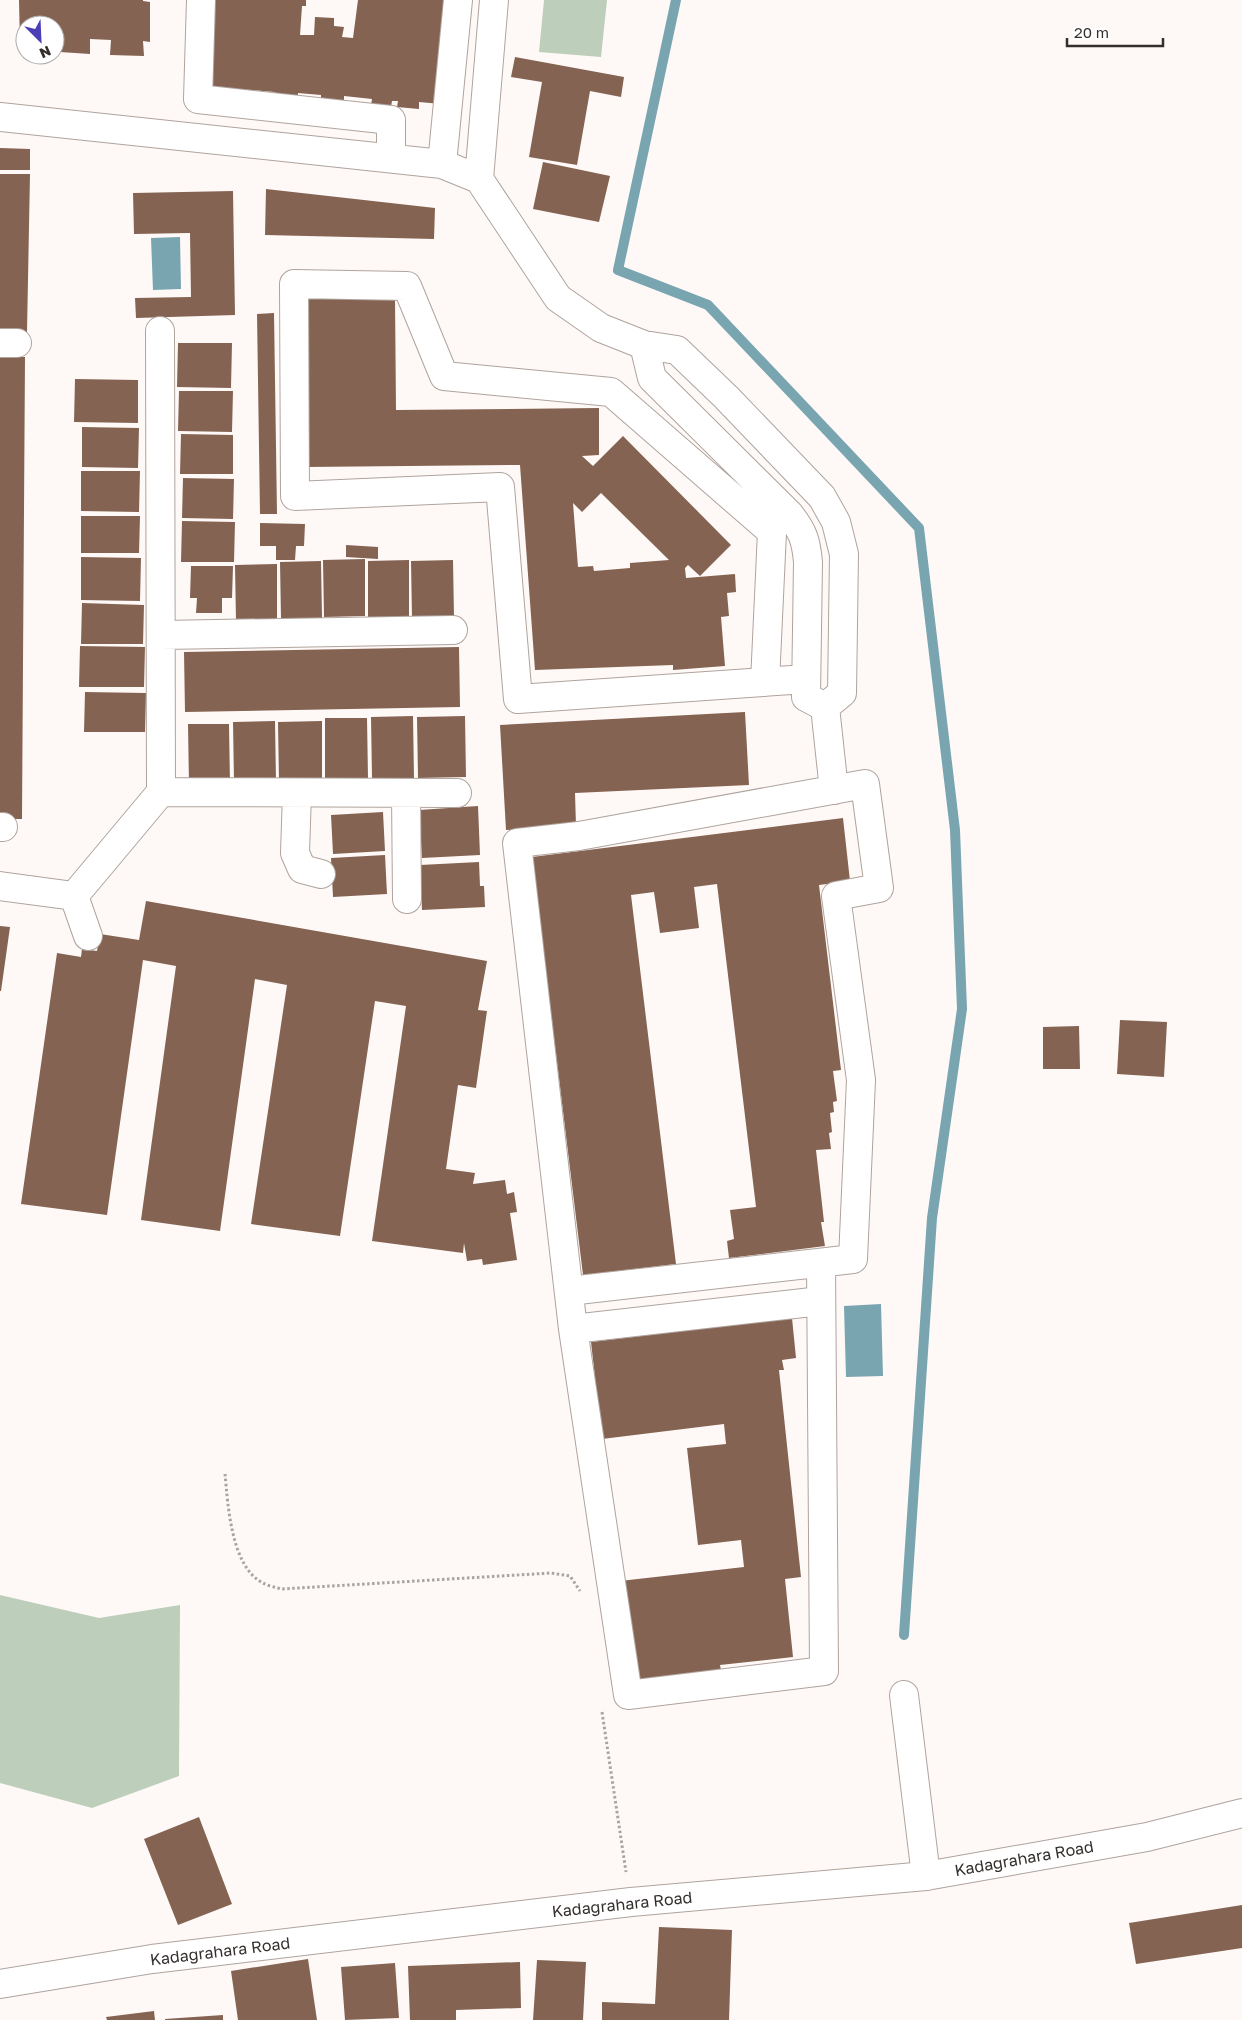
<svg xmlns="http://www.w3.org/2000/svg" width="1242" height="2020" font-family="'Golos Text',sans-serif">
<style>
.green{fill:#bdcebb}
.water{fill:#79a5b1}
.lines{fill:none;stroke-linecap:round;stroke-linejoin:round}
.stream{stroke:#79a5b1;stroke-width:10}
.building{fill:#856352;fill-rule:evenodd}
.minor-casing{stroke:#afa39d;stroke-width:30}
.tertiary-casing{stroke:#afa39d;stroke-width:30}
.path{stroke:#a9a4a2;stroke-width:3;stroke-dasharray:2.5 2.5;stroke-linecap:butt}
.minor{stroke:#fff;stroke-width:28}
.tertiary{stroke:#fff;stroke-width:28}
.labels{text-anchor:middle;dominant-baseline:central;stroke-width:5;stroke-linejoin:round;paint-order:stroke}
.street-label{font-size:16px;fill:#342f2d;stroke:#fff}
</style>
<rect width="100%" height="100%" fill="#fef9f7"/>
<path class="green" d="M 544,0 L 607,0 L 601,57 L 539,52 Z
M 0,1595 L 99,1618 L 180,1605 L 179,1776 L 92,1808 L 0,1783 Z"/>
<path class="water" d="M 180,237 L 181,289 L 153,290 L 151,238 Z
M 881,1304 L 883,1376 L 846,1377 L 844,1306 Z"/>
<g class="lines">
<path class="stream" d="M 676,0 L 618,270 L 708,305 L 919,528 L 955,830 L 962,1009 L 932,1218 L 904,1635"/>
</g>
<path class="building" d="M 19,0 L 143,0 L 143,1 L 150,2 L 150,42 L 143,41 L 144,56 L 110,55 L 111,40 L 90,39 L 90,54 L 60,52 L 60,48 L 55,47 L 55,25 L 25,25 L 25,46 L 20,46 Z
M 214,0 L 306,0 L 306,6 L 302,6 L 300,35 L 314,35 L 315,17 L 334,18 L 334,26 L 344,27 L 342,37 L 353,38 L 358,0 L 449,0 L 441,104 L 419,102 L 419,109 L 397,107 L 398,101 L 392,101 L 391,107 L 371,105 L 372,99 L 344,96 L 344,103 L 321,102 L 321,95 L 298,93 L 298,100 L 274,98 L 275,92 L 227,88 L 227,93 L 206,92 Z
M 515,57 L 624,77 L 621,97 L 590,91 L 577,165 L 529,157 L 542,82 L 511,77 Z
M 0,148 L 30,149 L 30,170 L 0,170 Z
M 543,162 L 610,176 L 599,222 L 533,209 Z
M 0,174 L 30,174 L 27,332 L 0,332 Z
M 266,189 L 435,208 L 434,239 L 265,235 Z
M 233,191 L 235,315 L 136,318 L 135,298 L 191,297 L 190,233 L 134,234 L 133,193 Z
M 304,294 L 395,299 L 396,410 L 599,408 L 599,455 L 582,456 L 593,466 L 623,436 L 731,545 L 700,576 L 688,565 L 685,568 L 686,578 L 735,574 L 736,592 L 727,593 L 729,616 L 721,617 L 725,666 L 673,670 L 673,665 L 535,670 L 520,465 L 305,467 ZM 601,493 L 669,560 L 630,563 L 630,568 L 594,571 L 593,566 L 578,567 L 573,503 L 582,512 Z
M 274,313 L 277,514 L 260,514 L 257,314 Z
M 178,343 L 232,343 L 231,388 L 177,387 Z
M 0,357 L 25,357 L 22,819 L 0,819 Z
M 75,379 L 138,380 L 138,423 L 74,422 Z
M 179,391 L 233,391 L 232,432 L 178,431 Z
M 82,427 L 139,428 L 138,468 L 82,467 Z
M 181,434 L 233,435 L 233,474 L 180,474 Z
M 81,471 L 140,471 L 139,512 L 81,511 Z
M 183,478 L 234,479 L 233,519 L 182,518 Z
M 81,516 L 140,516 L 139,553 L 81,553 Z
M 182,521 L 235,522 L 234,562 L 181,562 Z
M 260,523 L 305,524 L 304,546 L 296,546 L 295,560 L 276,560 L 276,546 L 260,546 Z
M 346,545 L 378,547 L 378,559 L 346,557 Z
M 81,557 L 141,558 L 140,601 L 81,600 Z
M 365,559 L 365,616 L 324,617 L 323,560 Z
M 409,560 L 409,617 L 368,618 L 368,561 Z
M 453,560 L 454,617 L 412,618 L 411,561 Z
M 321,561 L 322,618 L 281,619 L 280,562 Z
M 277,564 L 277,621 L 236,622 L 235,565 Z
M 191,566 L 233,566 L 232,598 L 222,598 L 222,613 L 196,613 L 197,598 L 190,598 Z
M 82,603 L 144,605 L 143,644 L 81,644 Z
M 80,646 L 145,647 L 144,687 L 79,687 Z
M 459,647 L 460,707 L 185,712 L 184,652 Z
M 85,692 L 146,693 L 145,732 L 84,732 Z
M 745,712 L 749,785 L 575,793 L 576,826 L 506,830 L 500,725 Z
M 413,716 L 414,778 L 372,778 L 371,717 Z
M 465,716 L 466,777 L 418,778 L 417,717 Z
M 325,718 L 367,718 L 368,778 L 325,779 Z
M 275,721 L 276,782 L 234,782 L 233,722 Z
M 322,721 L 322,781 L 279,781 L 278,722 Z
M 188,724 L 229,724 L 230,784 L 189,785 Z
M 478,806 L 480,855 L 422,858 L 419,810 Z
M 383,812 L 385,851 L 333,854 L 331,815 Z
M 843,818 L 850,881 L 819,885 L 841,1070 L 833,1071 L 837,1101 L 833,1102 L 834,1112 L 830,1113 L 832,1132 L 829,1133 L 831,1149 L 816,1150 L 824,1222 L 821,1222 L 825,1246 L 729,1258 L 727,1241 L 734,1239 L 730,1210 L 756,1207 L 717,884 L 694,887 L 699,928 L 660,933 L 654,892 L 631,895 L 676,1264 L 583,1275 L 532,857 Z
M 385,855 L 387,894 L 333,897 L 331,858 Z
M 479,862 L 480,886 L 484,886 L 485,907 L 422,910 L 420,865 Z
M 146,901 L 487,961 L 478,1010 L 487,1011 L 476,1088 L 458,1085 L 446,1169 L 475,1173 L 473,1184 L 505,1180 L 507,1194 L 514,1192 L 517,1212 L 510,1213 L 517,1260 L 483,1265 L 482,1259 L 467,1261 L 464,1243 L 463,1253 L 372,1241 L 406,1006 L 375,1001 L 340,1236 L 251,1224 L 287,985 L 255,979 L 220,1231 L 141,1220 L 176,966 L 143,960 L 107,1215 L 21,1204 L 57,953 L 81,957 L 82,949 L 97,951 L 100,934 L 139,940 Z
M 0,926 L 10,927 L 1,991 L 0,991 Z
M 1120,1020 L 1167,1022 L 1164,1077 L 1117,1074 Z
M 1079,1026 L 1080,1069 L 1043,1069 L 1043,1027 Z
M 792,1318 L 796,1358 L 782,1360 L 784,1370 L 779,1370 L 801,1577 L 785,1579 L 793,1657 L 720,1665 L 721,1670 L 631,1680 L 620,1581 L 744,1567 L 741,1540 L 698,1545 L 687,1448 L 726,1444 L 724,1424 L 602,1439 L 591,1342 Z
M 199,1817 L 232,1904 L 178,1925 L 144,1839 Z
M 1242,1905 L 1242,1948 L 1136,1964 L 1129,1923 Z
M 659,1927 L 732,1930 L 729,2020 L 602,2020 L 602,2002 L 655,2004 Z
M 308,1959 L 317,2020 L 238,2020 L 231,1971 Z
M 537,1960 L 586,1962 L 583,2020 L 533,2020 Z
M 520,1962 L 521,2008 L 456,2010 L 456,2020 L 410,2020 L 408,1966 Z
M 395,1963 L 399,2018 L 345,2020 L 341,1967 Z
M 154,2011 L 155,2020 L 107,2020 L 106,2017 Z
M 223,2015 L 223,2020 L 165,2020 L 165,2019 Z"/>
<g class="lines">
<defs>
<path id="minor" d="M 201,0 L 198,99 L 391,120 L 391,158
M 0,117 L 442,164 L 479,179 L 558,298 L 601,328 L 644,345 L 677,350 L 726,397 L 822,497 L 836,522 L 844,554 L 842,693 L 825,707 L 806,697 L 808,562 C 806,540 803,532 790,515 L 652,378 L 644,345
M 442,164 L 458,0
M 479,179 L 494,0
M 0,343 L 17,343
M 161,635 L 453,630
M 765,682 L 772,532 L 611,392 L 444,376 L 407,286 L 294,284 L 295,496 L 500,487 L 518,699 L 806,679
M 825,707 L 834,790
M 161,792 L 457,793
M 297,793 L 295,853 L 302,869 L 321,874
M 406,793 L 407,899
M 0,827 L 3,827
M 0,886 L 74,896 L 88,936
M 74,896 L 161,792 L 160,331
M 569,1291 L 853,1259 L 861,1080 L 836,896 L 879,888 L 865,784 L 579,836 L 517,843 L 573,1329 L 628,1695 L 824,1671 L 821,1263
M 573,1329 L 821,1301
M 904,1695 L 926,1876"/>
<path id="tertiary" d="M 0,1984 L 152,1959 L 631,1902 L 926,1876 L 1147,1837 L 1242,1813"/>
</defs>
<use href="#minor" class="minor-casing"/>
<use href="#tertiary" class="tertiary-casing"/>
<path class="path" d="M 225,1474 C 228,1505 231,1567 263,1583 C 268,1586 275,1587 281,1589 L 551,1573 L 570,1576 L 580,1591
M 602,1712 L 626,1872"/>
<use href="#minor" class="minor"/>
<use href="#tertiary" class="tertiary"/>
</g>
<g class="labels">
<g class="street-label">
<text transform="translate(1024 1858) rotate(-10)">Kadagrahara Road</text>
<text transform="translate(622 1904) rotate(-6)">Kadagrahara Road</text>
<text transform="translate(220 1951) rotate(-7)">Kadagrahara Road</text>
</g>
</g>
<g transform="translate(40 40) rotate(156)"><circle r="24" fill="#ffffff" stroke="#aeacab"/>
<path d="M0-4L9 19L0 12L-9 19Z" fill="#4c3eb5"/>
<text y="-8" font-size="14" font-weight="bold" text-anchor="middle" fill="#342f2d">N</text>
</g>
<path d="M1067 38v8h96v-8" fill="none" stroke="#342f2d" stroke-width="2.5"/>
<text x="1074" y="38" font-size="15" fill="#342f2d" stroke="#ffffff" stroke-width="4" paint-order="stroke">20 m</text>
</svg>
